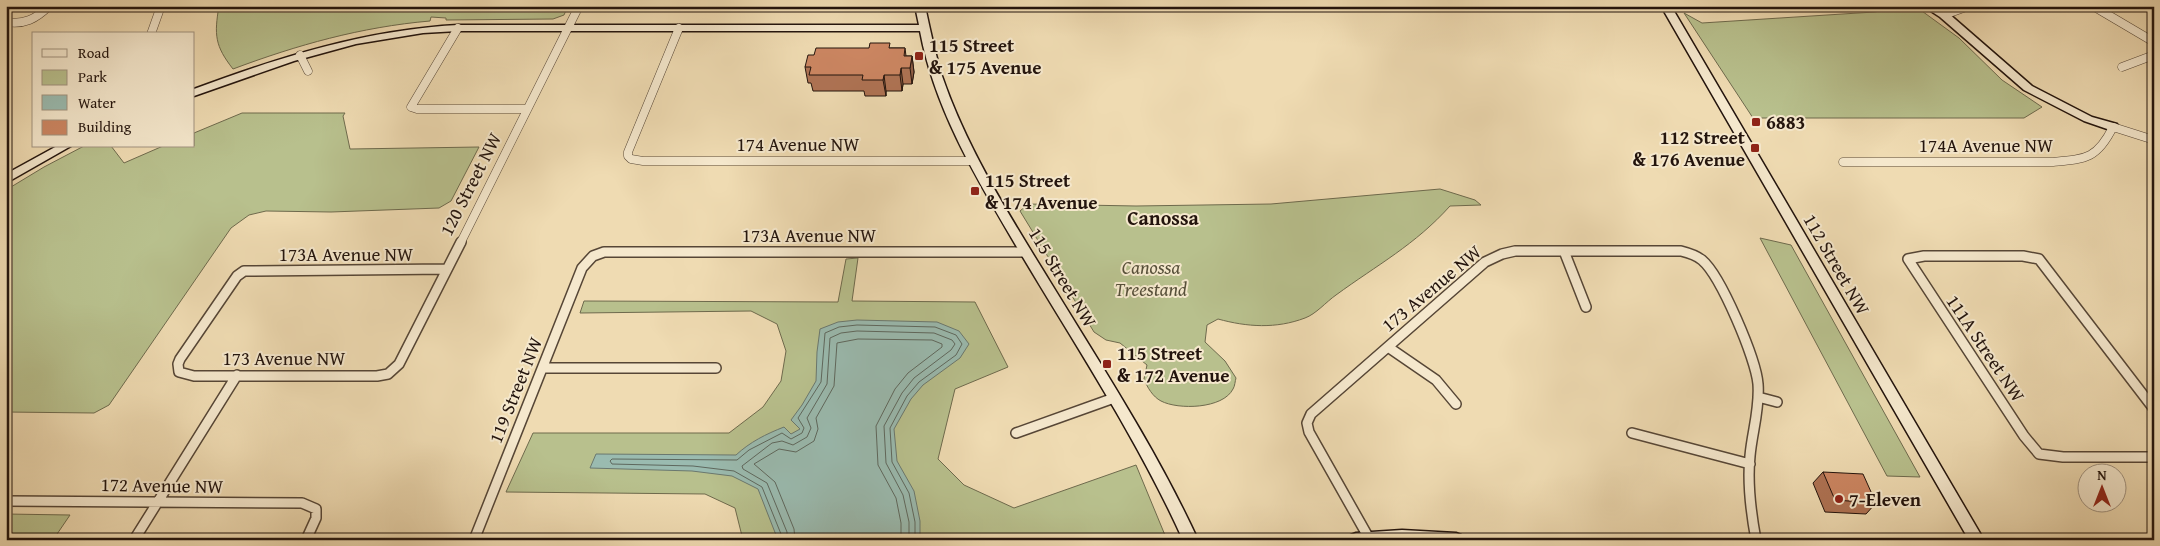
<svg xmlns="http://www.w3.org/2000/svg" width="2160" height="546" font-family="'Gentium Book Plus',serif">
<style>
.green{fill:#b8c08d;stroke:#6e6a4d}
.water{fill:#9abbb0;stroke:#6a786f}
.lines{fill:none;stroke-linecap:round;stroke-linejoin:round}
.shore{stroke:#5e685e;stroke-width:1}
.street-far1-casing{stroke:#564636;stroke-width:9}
.street-casing{stroke:#564636;stroke-width:12}
.secondary-casing{stroke:#23140d;stroke-width:3}
.street-far1{stroke:#f5e8cd;stroke-width:8}
.street{stroke:#f5e8cd;stroke-width:9}
.secondary{fill:#f5e8cd;fill-rule:evenodd}
.wall{fill:#af7354;stroke:#23140d}
.shaded-wall{fill:#8f5e45;stroke:#23140d}
.building{fill:#cc8662;stroke:#23140d}
.poi-dot{fill:#8f2418;stroke:#f5e8cd;stroke-width:2}
.labels{text-anchor:middle;dominant-baseline:central;stroke-width:4;stroke-linejoin:round;paint-order:stroke}
.poi-label{font-size:19px;font-weight:bold;fill:#23140d;stroke:#f5e8cd;text-anchor:start}
.street-label{font-size:19px;fill:#23140d;stroke:#f5e8cd}
.park-label{font-size:19px;font-style:italic;fill:#57503a;stroke:#f5e8cd}
.neighbourhood-label{font-size:20px;font-weight:bold;fill:#23140d;stroke:#f5e8cd}
</style>
<rect width="100%" height="100%" fill="#efdbb2"/>
<filter id="stains"><feTurbulence type="fractalNoise" baseFrequency=".004" numOctaves="4"/><feColorMatrix values="0 0 0 0 .2 0 0 0 0 .09 0 0 0 0 .02 0 0 0 .5 -.17"/></filter>
<radialGradient id="worn" r=".72"><stop offset=".6" stop-color="#630" stop-opacity="0"/><stop offset="1" stop-color="#630" stop-opacity=".3"/></radialGradient>
<path class="green" d="M 219,6 L 568,6 L 564,15 L 553,19 L 446,20 L 446,18 L 431,17 L 430,21 C 361,27 297,45 233,69 C 215,46 214,35 219,6 Z
M 1915,6 L 1959,38 L 2002,80 L 2042,107 L 2024,118 L 1753,118 L 1684,13 L 1702,23 L 1874,12 Z
M 242,113 L 345,113 L 343,116 L 350,149 L 479,147 L 451,201 L 439,208 L 331,212 L 266,211 L 249,215 L 231,228 L 109,405 L 94,413 L 6,412 L 6,190 L 44,167 L 84,146 L 111,146 L 124,163 L 163,146 L 194,146 L 194,133 Z
M 1440,189 L 1475,200 L 1481,205 L 1450,206 C 1415,245 1377,265 1336,295 C 1326,302 1316,314 1305,318 C 1276,329 1247,327 1218,319 L 1207,325 L 1205,342 L 1225,361 L 1236,378 C 1235,381 1235,386 1233,389 C 1223,409 1178,410 1161,401 C 1153,397 1147,387 1144,379 L 1147,365 L 1120,343 L 1106,340 L 1094,332 L 1020,211 L 1028,204 L 1136,206 L 1271,204 Z
M 1760,238 L 1791,245 L 1920,477 L 1887,476 Z
M 858,258 L 852,301 L 975,302 L 1008,367 L 955,389 L 938,459 L 964,485 L 1014,508 L 1136,465 L 1167,540 L 743,540 L 735,508 L 705,494 L 506,492 L 533,433 L 729,433 L 763,407 L 781,381 L 786,351 L 777,324 L 751,311 L 580,313 L 584,301 L 838,302 L 846,259 Z
M 6,514 L 70,515 L 53,540 L 6,540 Z"/>
<path class="water" d="M 857,320 L 937,322 L 959,331 L 969,344 L 960,358 L 923,385 L 911,399 L 894,429 L 897,461 L 914,491 L 920,521 L 920,540 L 776,540 L 776,535 L 758,489 L 732,476 L 692,471 L 590,468 L 596,454 L 736,455 C 750,442 766,434 784,427 L 791,434 L 800,429 L 791,420 L 802,405 L 816,381 L 817,352 L 820,329 L 838,322 Z"/>
<g class="lines">
<path class="shore" d="M 781,540 L 781,534 L 762,487 L 734,471 L 693,466 L 612,464 L 610,461 L 612,459 L 737,460 L 749,450 L 782,433 L 791,439 L 802,433 L 804,428 L 798,418 L 821,382 L 825,333 L 839,327 L 857,325 L 935,327 L 956,335 L 962,344 L 956,355 L 919,382 L 907,396 L 890,428 L 892,462 L 909,493 L 915,522 L 915,540
M 787,540 L 787,532 L 767,483 L 743,469 L 742,466 L 772,443 L 782,441 L 793,445 L 807,437 L 811,428 L 807,418 L 827,384 L 830,338 L 841,333 L 857,331 L 934,333 L 952,340 L 955,344 L 951,350 L 914,378 L 902,393 L 884,426 L 886,463 L 903,495 L 909,522 L 909,540
M 795,540 L 794,529 L 775,482 L 754,464 L 779,449 L 796,452 L 814,441 L 818,429 L 816,418 L 834,386 L 837,343 L 858,339 L 932,340 L 942,344 L 942,347 L 908,373 L 895,389 L 876,426 L 878,465 L 896,498 L 901,523 L 901,540"/>
<defs>
<path id="street-far1" d="M 2093,6 L 2154,42
M 1944,15 L 1969,6
M 6,22 C 24,25 36,19 49,6
M 458,28 L 411,107 L 417,109 L 527,109
M 679,28 L 628,152 L 628,156 L 631,159 L 643,161 L 973,161
M 151,34 L 161,6
M 300,55 L 308,71
M 2122,67 L 2154,55
M 1843,162 L 2052,162 C 2086,159 2097,159 2113,127 L 2154,140
M 460,244 L 579,6"/>
<path id="street" d="M 1564,251 L 1586,307
M 447,269 L 244,271 L 237,276 L 180,359 L 178,364 L 179,372 L 194,376 L 377,376 L 388,374 L 399,364 L 461,242
M 1388,347 L 1436,380 L 1456,404
M 543,368 L 716,368
M 1758,397 L 1777,402
M 2154,409 L 2039,259 L 2023,256 L 1924,256 L 1908,259 L 2024,436 L 2039,454 L 2063,457 L 2154,457
M 1016,433 L 1114,398
M 1632,433 L 1750,464
M 6,501 L 302,503 L 316,509 L 316,518 L 306,540
M 134,540 L 237,375
M 474,540 L 582,268 L 593,256 L 604,252 L 1026,252
M 1370,540 L 1309,432 L 1307,423 L 1311,414 L 1485,262 L 1502,254 L 1515,251 L 1681,251 C 1689,253 1696,255 1702,260 C 1721,276 1756,359 1758,384 C 1760,409 1752,432 1750,456 C 1747,484 1751,513 1756,540"/>
<path id="secondary" d="M 915,6 L 925,6 C 930,30 935,53 942,76 C 967,149 1009,215 1049,280 C 1101,365 1156,449 1198,540 L 1183,540 C 1138,440 1077,348 1021,254 C 980,184 935,112 920,31 L 458,31 L 423,33 L 356,44 L 294,61 L 194,96 L 194,89 C 280,57 365,30 458,25 L 919,25 Z
M 1661,6 L 1671,6 L 1984,540 L 1969,540 Z
M 1923,6 L 1936,6 L 1948,13 L 2032,86 L 2092,117 L 2117,124 L 2119,127 L 2113,131 L 2084,121 L 2024,90 L 1940,17 Z
M 57,146 L 71,146 L 6,183 L 6,174 Z
M 1402,530 L 1456,533 L 1461,535 L 1463,540 L 1349,540 L 1351,535 L 1356,533 Z"/>
</defs>
<use href="#street-far1" class="street-far1-casing"/>
<use href="#street" class="street-casing"/>
<use href="#secondary" class="secondary-casing"/>
<use href="#street-far1" class="street-far1"/>
<use href="#street" class="street"/>
<use href="#secondary" class="secondary"/>
</g>
<path class="wall" d="M 891,48 L 905,48 L 906,56 L 912,56 L 914,72 L 912,84 L 903,84 L 902,91 L 886,91 L 886,96 L 865,96 L 864,91 L 813,91 L 811,83 L 808,83 L 805,67 L 814,55 Z
M 1823,472 L 1876,503 L 1866,514 L 1825,512 L 1813,483 Z"/>
<path class="shaded-wall" d="M 912,56 L 914,72 L 912,84 L 910,68 Z
M 901,68 L 903,84 L 902,91 L 900,75 Z
M 884,75 L 886,91 L 886,96 L 883,80 Z"/>
<path class="building" d="M 870,43 L 890,43 L 889,48 L 905,48 L 904,56 L 912,56 L 910,68 L 901,68 L 900,75 L 884,75 L 883,80 L 862,80 L 863,75 L 809,75 L 811,67 L 805,67 L 808,55 L 814,55 L 816,48 L 869,48 Z
M 1823,472 L 1863,474 L 1876,503 L 1835,500 Z"/>
<g class="poi-dot">
<rect x="914" y="51" width="10" height="10" rx="2.5"/>
<rect x="1751" y="117" width="10" height="10" rx="2.5"/>
<rect x="1750" y="143" width="10" height="10" rx="2.5"/>
<rect x="970" y="186" width="10" height="10" rx="2.5"/>
<rect x="1102" y="359" width="10" height="10" rx="2.5"/>
<circle cx="1839" cy="499" r="5"/>
</g>
<g class="labels">
<g class="poi-label">
<text x="929" y="45">115 Street<tspan x="929" dy="22">&amp; 175 Avenue</tspan></text>
<text x="1766" y="122">6883</text>
<text x="1745" y="137" text-anchor="end">112 Street<tspan x="1745" dy="22">&amp; 176 Avenue</tspan></text>
<text x="985" y="180">115 Street<tspan x="985" dy="22">&amp; 174 Avenue</tspan></text>
<text x="1117" y="353">115 Street<tspan x="1117" dy="22">&amp; 172 Avenue</tspan></text>
<text x="1849" y="499">7-Eleven</text>
</g>
<g class="street-label">
<text x="798" y="144">174 Avenue NW</text>
<text x="1986" y="145">174A Avenue NW</text>
<text transform="translate(470 184) rotate(-63)">120 Street NW</text>
<text x="809" y="235">173A Avenue NW</text>
<text x="346" y="254">173A Avenue NW</text>
<text transform="translate(1837 264) rotate(60)">112 Street NW</text>
<text transform="translate(1063 277) rotate(59)">115 Street NW</text>
<text transform="translate(1431 288) rotate(-40)">173 Avenue NW</text>
<text transform="translate(1986 348) rotate(56)">111A Street NW</text>
<text x="284" y="358">173 Avenue NW</text>
<text transform="translate(515 390) rotate(-68)">119 Street NW</text>
<text transform="translate(162 485) rotate(1)">172 Avenue NW</text>
</g>
<g class="park-label">
<text x="1151" y="267">Canossa<tspan x="1151" dy="22">Treestand</tspan></text>
</g>
<g class="neighbourhood-label">
<text x="1163" y="217">Canossa</text>
</g>
</g>
<rect width="2160" height="546" fill="none" stroke="#efdbb2" stroke-width="25"/>
<rect x="8" y="8" width="2145" height="531" fill="none" stroke="#23140d" stroke-width="2.5"/>
<rect x="12" y="12" width="2135" height="521" fill="none" stroke="#23140d"/>
<rect x="32" y="32" width="162" height="115" fill="#f5e8cd" stroke="#a19380"/>
<rect x="42" y="49" width="25" height="8" fill="#f5e8cd" stroke="#a19380"/>
<text x="78" y="58" font-size="15" fill="#23140d">Road</text>
<rect x="42" y="70" width="25" height="15" fill="#b8c08d" stroke="#a19380"/>
<text x="78" y="82" font-size="15" fill="#23140d">Park</text>
<rect x="42" y="95" width="25" height="15" fill="#9abbb0" stroke="#a19380"/>
<text x="78" y="108" font-size="15" fill="#23140d">Water</text>
<rect x="42" y="120" width="25" height="15" fill="#cc8662" stroke="#a19380"/>
<text x="78" y="132" font-size="15" fill="#23140d">Building</text>
<g transform="translate(2102 488)"><circle r="24" fill="#f5e8cd" stroke="#a19380"/>
<path d="M0-4L9 19L0 12L-9 19Z" fill="#8f2418"/>
<text y="-8" font-size="14" font-weight="bold" text-anchor="middle" fill="#23140d">N</text>
</g>
<rect width="100%" height="100%" filter="url(#stains)"/>
<rect width="100%" height="100%" fill="url(#worn)"/>
</svg>
